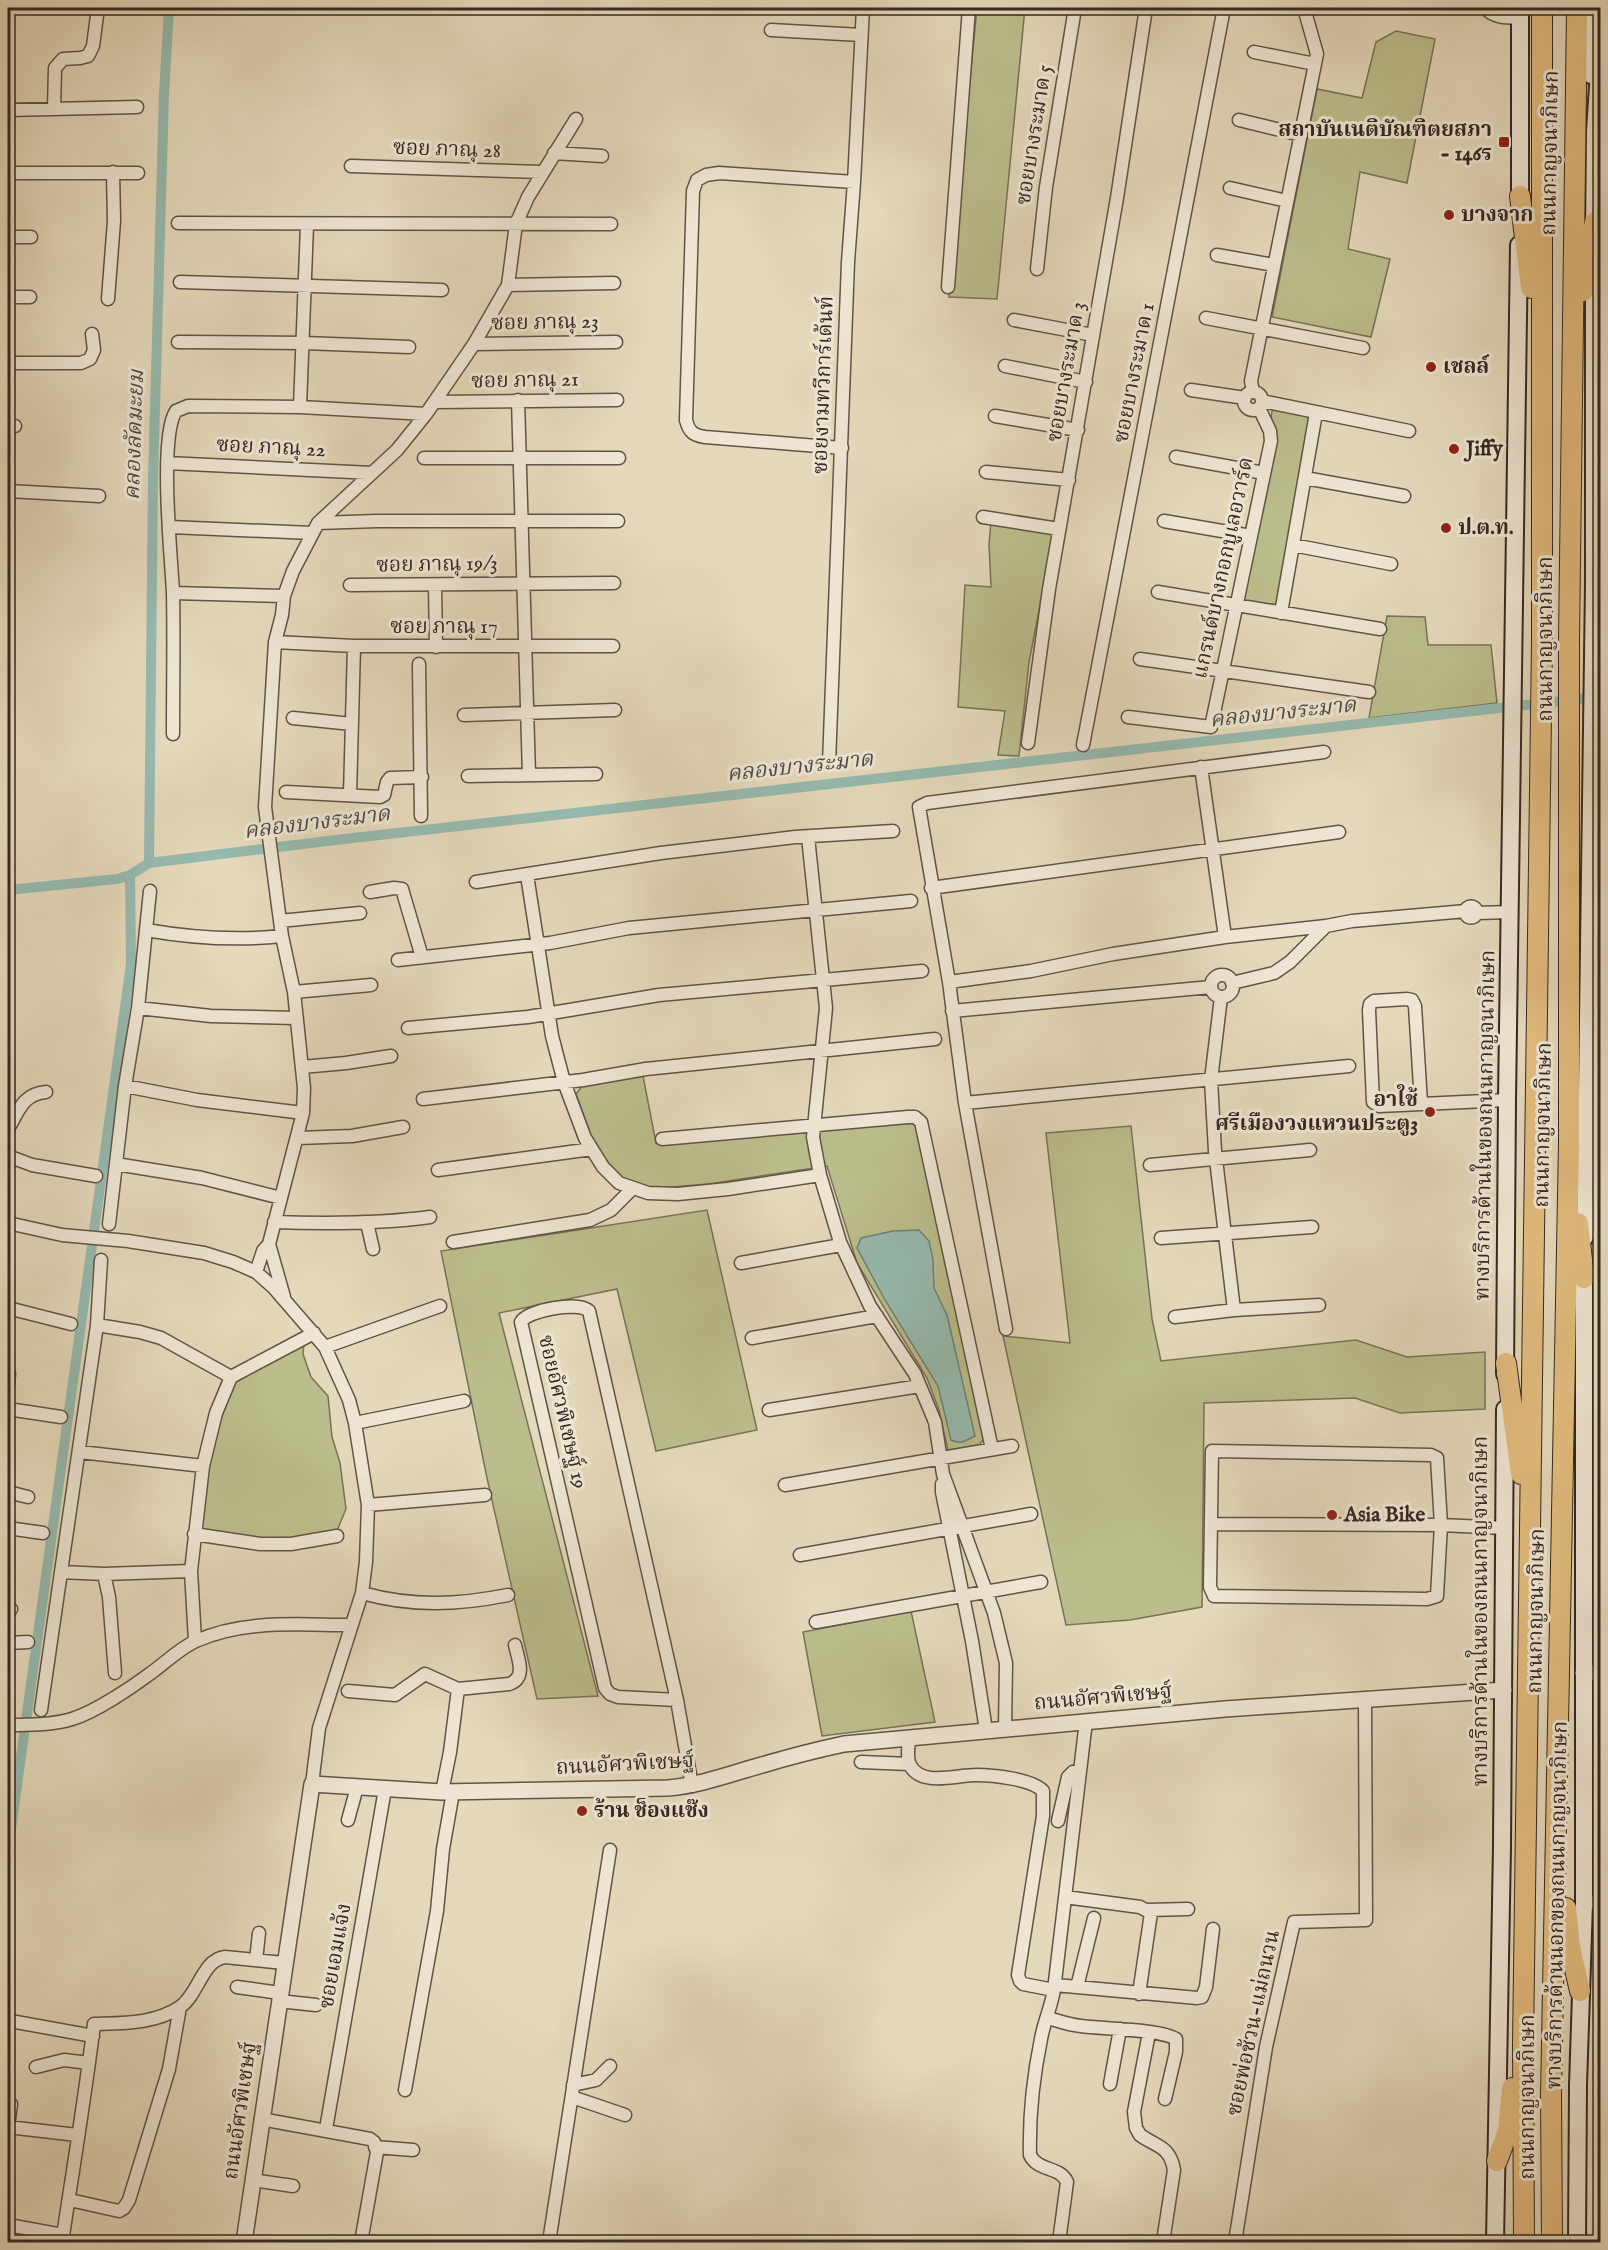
<svg xmlns="http://www.w3.org/2000/svg" width="1608" height="2250" font-family="'IM FELL English','Noto Serif Thai',serif">
<style>
.green{fill:#bbbe8c;stroke:#787358;stroke-width:1.5}
.water{fill:#96baaf;stroke:#6f8077;stroke-width:1.5}
.lines{fill:none;stroke-linecap:round;stroke-linejoin:round}
.canal{stroke:#96baaf;stroke-width:10}
.minor-casing{stroke:#605449;stroke-width:15}
.tertiary-casing{stroke:#605449;stroke-width:18}
.secondary-casing{stroke:#342823;stroke-width:20}
.trunk-casing{stroke:#342823;stroke-width:22}
.minor{stroke:#eee6d3;stroke-width:12}
.tertiary{stroke:#eee6d3;stroke-width:15}
.secondary{stroke:#eee6d3;stroke-width:16}
.trunk{stroke:#e2bc7e;stroke-width:20}
.poi-dot{fill:#8f2418;stroke:#eee6d3;stroke-width:2}
.labels{text-anchor:middle;dominant-baseline:central;stroke-width:6;stroke-linejoin:round;paint-order:stroke}
.poi-label{font-size:21px;font-weight:bold;fill:#342823;stroke:#eee6d3;text-anchor:start}
.street-label{font-size:21px;fill:#342823;stroke:#eee6d3}
.water-label{font-size:22px;font-style:italic;fill:#4c4c46;stroke:#eee6d3}
</style>
<rect width="100%" height="100%" fill="#e5d9bb"/>
<filter id="stains"><feTurbulence type="fractalNoise" baseFrequency=".00333" numOctaves="4"/><feColorMatrix values="0 0 0 0 .2 0 0 0 0 .09 0 0 0 0 .02 0 0 0 .5 -.17"/></filter>
<radialGradient id="worn" r=".72"><stop offset=".6" stop-color="#630" stop-opacity="0"/><stop offset="1" stop-color="#630" stop-opacity=".3"/></radialGradient>
<path class="green" d="M 977,8 L 1025,8 L 997,299 L 949,297 Z
M 1396,31 L 1435,39 L 1407,183 L 1360,172 L 1348,249 L 1390,259 L 1371,337 L 1272,317 L 1317,89 L 1362,98 L 1376,42 Z
M 1278,408 L 1310,415 L 1278,605 L 1242,601 L 1272,411 Z
M 991,522 L 1054,533 L 1029,662 L 1019,756 L 998,755 L 1005,711 L 958,707 L 965,585 L 991,587 L 989,544 Z
M 1387,616 L 1425,617 L 1428,645 L 1491,645 L 1497,703 L 1369,718 Z
M 643,1076 L 656,1143 L 915,1123 L 919,1129 L 984,1439 L 979,1445 L 948,1450 L 939,1410 L 927,1378 L 857,1263 L 827,1166 L 708,1184 L 648,1189 L 619,1178 L 593,1141 L 576,1094 L 584,1084 Z
M 1131,1126 L 1152,1319 L 1161,1361 L 1356,1340 L 1407,1357 L 1485,1352 L 1485,1409 L 1400,1413 L 1355,1398 L 1204,1403 L 1202,1607 L 1130,1620 L 1066,1625 L 1003,1336 L 1070,1343 L 1046,1133 Z
M 707,1210 L 757,1430 L 656,1451 L 617,1289 L 499,1313 L 598,1696 L 537,1699 L 487,1478 L 441,1251 Z
M 304,1344 L 303,1354 L 311,1377 L 328,1396 L 332,1437 L 340,1463 L 346,1509 L 336,1533 L 290,1540 L 260,1540 L 198,1532 L 207,1462 L 225,1378 Z
M 911,1611 L 935,1722 L 822,1736 L 803,1632 Z"/>
<path class="water" d="M 919,1230 L 929,1241 L 933,1260 L 934,1288 L 947,1315 L 975,1436 C 967,1440 960,1445 951,1440 L 938,1386 L 885,1300 L 857,1248 L 861,1238 L 893,1231 Z"/>
<g class="lines">
<path class="canal" d="M 149,863 L 153,478 L 164,94 L 169,8
M 8,890 L 117,879 L 130,875 L 149,863 L 344,839 L 1597,697
M 8,1850 L 131,964 L 130,875"/>
<defs>
<path id="minor" d="M 771,30 L 861,35
M 1254,52 L 1315,64
M 54,109 L 55,68 L 63,59 L 80,58 L 88,56 L 93,46 L 98,8
M 8,110 L 137,107
M 1239,120 L 1301,135
M 554,153 L 602,156
M 351,166 L 542,172
M 8,173 L 138,173
M 1230,188 L 1287,201
M 178,223 L 611,224
M 8,237 L 31,237
M 1217,255 L 1274,265
M 1037,269 L 1046,187 L 1075,8
M 180,282 L 442,290
M 508,285 L 614,283
M 948,287 L 969,8
M 8,297 L 30,297
M 108,299 L 114,221 L 113,172
M 1206,318 L 1363,348
M 1014,320 L 1093,335
M 178,342 L 304,343 L 409,347
M 474,344 L 616,342
M 8,363 L 81,363 L 90,359 L 94,350 L 92,334
M 1005,366 L 1086,382
M 1191,390 L 1245,398
M 1253,392 L 1251,381 L 1317,54 L 1304,8
M1244 401a9 9 0 1 1 18 0a9 9 0 1 1-18 0Z
M 518,400 L 529,775
M 1262,401 L 1409,431
M 434,402 L 617,400
M 300,407 L 307,225
M 995,416 L 1078,430
M 8,426 L 15,426
M 842,448 L 705,437 C 693,435 689,432 686,420 L 693,191 L 697,180 L 706,175 L 719,173 L 854,182
M 1176,457 L 1264,473
M 424,458 L 619,458
M 167,463 L 372,473
M 986,472 L 1069,480
M 1305,478 L 1404,496
M 8,491 L 99,496
M 983,517 L 1059,529
M 1164,521 L 1251,536
M 318,523 L 377,521 L 618,521
M 170,527 L 312,533
M 1293,545 L 1391,564
M 350,585 L 614,583
M 435,585 L 436,647
M 1158,592 L 1380,629
M 173,593 L 284,596
M 1281,613 L 1316,413
M 275,642 L 354,646 L 613,646
M 1140,659 L 1369,692
M 419,664 L 421,816
M 464,715 L 615,710
M 1128,717 L 1211,727 L 1271,441 L 1270,431 L 1259,408
M 293,718 L 352,724
M 173,734 C 173,687 174,639 173,592 C 171,556 159,436 176,411 L 188,406 L 300,407 L 426,414
M 1028,743 L 1049,589 L 1117,198 L 1146,8
M 1083,745 L 1224,8
M 829,764 L 848,262 L 854,182 L 863,8
M 1201,767 L 1225,937
M 468,776 L 596,774
M 286,792 L 380,797 L 384,795 L 387,782 L 390,778 L 422,777
M 350,795 L 354,646
M 808,837 L 826,1008 L 813,1137 L 820,1175 L 840,1242 L 870,1306 L 915,1374 L 935,1422 L 943,1474 L 994,1613 L 1006,1663 L 1005,1729
M 527,875 L 552,1036 L 564,1082 L 585,1138 L 603,1167 L 619,1183 L 648,1193 L 678,1194 L 728,1189 L 820,1175
M 476,882 L 661,853 L 795,837 L 893,831
M 931,888 L 1339,832
M 370,892 L 394,888 L 402,889 L 422,957
M1465.5 912a5.5 5.5 0 1 1 11 0a5.5 5.5 0 1 1-11 0Z
M 1477,913 L 1511,912
M 280,921 L 360,913
M 146,930 C 192,938 236,941 282,936
M 398,960 L 550,943 L 629,928 L 911,901
M1211 986a11 11 0 1 1 22 0a11 11 0 1 1-22 0Z
M 949,982 L 1031,971 L 1113,954 L 1225,937 L 1326,926
M 1232,983 L 1274,973 L 1290,962 L 1326,926 L 1352,921 L 1466,911
M 294,992 L 371,985
M 1221,997 L 1211,1080 L 1215,1151 L 1234,1310
M 138,1008 L 211,1016 L 296,1018
M 952,1011 L 1211,987
M 408,1028 L 528,1017 L 659,995 L 922,971
M 302,1067 L 346,1063 L 391,1056
M 125,1086 L 197,1100 L 303,1113
M 423,1099 L 583,1080 L 646,1069 L 935,1039
M 965,1103 L 1349,1066
M 1421,1103 L 1415,1006 L 1412,1000 L 1407,999 L 1374,1001 L 1370,1004 L 1369,1010 L 1373,1102 L 1379,1106 L 1507,1100
M 8,1129 C 19,1110 23,1094 46,1092
M 298,1138 L 352,1136 L 403,1127
M 662,1139 L 908,1117 L 915,1117 L 921,1122 L 992,1449
M 8,1156 L 32,1165 L 96,1176
M 116,1164 L 202,1178 L 281,1198
M 1150,1165 L 1310,1150
M 438,1170 L 592,1149
M 274,1222 C 327,1224 377,1224 430,1217
M 8,1223 L 62,1235 L 128,1241 L 204,1253 L 233,1262 L 256,1272 L 274,1288 L 325,1347 L 349,1400 L 355,1423 L 368,1505 L 366,1562 L 362,1593 L 319,1728 L 312,1784
M 367,1223 L 373,1249
M 109,1224 L 125,1086 L 138,1008 L 150,891
M 1161,1238 L 1312,1227
M 453,1242 L 590,1220 L 611,1210 L 633,1188
M 269,1244 L 284,1297
M 101,1260 L 97,1325 L 61,1572 L 104,1574 L 191,1571
M 741,1263 L 841,1245
M 256,1272 L 263,1251 L 269,1244 L 303,1113 L 304,1088 L 294,992 L 282,936 L 265,807 L 275,642 L 282,615 L 284,596 L 293,571 L 318,523 L 397,450 L 426,414 L 474,344 L 508,285 L 516,224 L 528,197 L 576,119
M 8,1308 L 71,1324
M 1175,1317 L 1234,1310 L 1319,1305
M 97,1325 L 140,1332 L 161,1338 L 231,1377 L 216,1413 L 203,1466 L 191,1571 L 195,1641
M 1006,1329 L 965,1103 L 949,982 L 919,807 L 927,803 L 1324,752
M 752,1338 L 877,1316
M 325,1347 L 440,1306
M 231,1377 L 314,1333
M 8,1385 L 9,1373
M 8,1409 L 61,1417
M 769,1410 L 920,1386
M 355,1423 L 464,1401
M 1212,1451 L 1431,1455 L 1437,1458 L 1441,1525 L 1437,1596 L 1427,1599 L 1214,1596 L 1210,1587 Z
M 80,1452 L 203,1466
M 942,1484 L 942,1492 L 972,1641 L 986,1730
M 785,1485 L 1012,1446
M 8,1492 L 28,1497
M 368,1505 L 485,1495
M 1211,1524 L 1441,1525 L 1505,1528
M 8,1528 L 43,1533
M 194,1534 L 260,1544 L 291,1544 L 337,1536
M 800,1555 L 1031,1514
M 104,1574 L 109,1597 L 115,1673
M 362,1593 C 412,1607 458,1605 508,1595
M 8,1608 L 11,1609
M 816,1622 L 1041,1582
M 8,1643 L 28,1642
M 348,1691 L 395,1695 L 425,1674 L 458,1689 L 509,1684 C 527,1678 518,1659 515,1645
M 677,1700 L 618,1697 L 610,1694 L 605,1688 L 521,1322 C 528,1310 578,1301 589,1311 L 677,1700 L 692,1786
M 41,1710 L 61,1572
M 8,1725 C 28,1725 52,1725 72,1719 C 95,1712 131,1688 151,1673 C 165,1663 180,1648 196,1641 C 245,1619 299,1625 351,1625
M 909,1737 C 909,1745 906,1757 910,1765 C 921,1787 956,1775 976,1775 C 993,1775 1032,1779 1043,1791 L 1043,1816 L 1018,1975 L 1020,1981 L 1023,1984 L 1054,1990
M 861,1762 L 909,1764
M 442,1792 L 450,1752 L 458,1689
M 348,1820 L 357,1787
M 1058,1821 L 1068,1777 L 1073,1772 L 1080,1771
M 1065,1897 L 1140,1907 L 1151,1913 L 1139,1994
M 1584,1903 L 1600,1902
M 1148,1910 L 1188,1909
M 256,1960 L 259,1933
M 1055,1985 L 1197,1998 L 1202,1997 L 1206,1987 L 1213,1929
M 237,1987 L 280,1993
M 1077,1987 L 1094,1918
M 279,2001 L 316,2005
M 1048,2018 C 1059,2021 1069,2025 1081,2026 C 1101,2029 1161,2029 1176,2039 L 1176,2052 L 1165,2099
M 16,2022 L 93,2036
M 1149,2033 L 1134,2112 L 1136,2128 L 1140,2135 C 1157,2147 1170,2146 1174,2170 L 1163,2242
M 36,2067 L 64,2060 L 89,2063
M 1110,2084 L 1120,2029
M 573,2085 L 596,2080 L 610,2066
M 405,2090 L 437,1911 L 443,1849 L 453,1792
M 572,2097 L 625,2115
M 261,2119 L 370,2139 L 374,2142 L 377,2152 L 361,2242
M 8,2127 L 77,2135
M 8,2127 L 11,2104
M 326,2129 L 385,1789
M 375,2147 L 413,2150
M 252,2180 L 293,2186
M 70,2200 L 119,2211 L 124,2208 L 129,2200 L 169,2069 L 180,2007
M 8,2225 L 63,2235
M 62,2242 C 73,2170 85,2097 94,2024 C 123,2023 155,2024 180,2007 C 199,1994 202,1960 225,1957 L 284,1963
M 549,2242 L 610,1850
M 1059,2242 L 1067,2182 C 1060,2166 1038,2172 1030,2155 C 1029,2116 1033,2078 1041,2039 C 1044,2022 1051,2007 1054,1990 L 1086,1721
M 1235,2242 L 1266,2047 L 1294,1922 L 1366,1920 L 1365,1699"/>
<path id="tertiary" d="M 1487,8 C 1496,17 1508,16 1520,16
M 1583,1673 L 1600,1672
M 244,2242 L 312,1784 L 442,1792 L 668,1788 C 701,1785 730,1774 762,1765 C 789,1757 816,1750 844,1744 L 1225,1709 L 1504,1690"/>
<path id="secondary" d="M 1520,8 L 1520,208
M 1587,8 L 1591,75
M 1594,235 L 1595,131 L 1600,56
M 1585,1237 L 1594,585 L 1594,264
M 1505,1374 L 1507,1100 L 1519,245
M 1495,2242 L 1502,1846 L 1505,1409
M 1577,2242 L 1578,2085 L 1584,1903 L 1584,1266"/>
<path id="trunk" d="M 1520,196 L 1531,288
M 1583,291 L 1595,222
M 1578,1223 L 1584,1278
M 1506,1363 L 1521,1474
M 1566,1908 L 1570,1947 L 1580,1991
M 1497,2161 L 1508,2131 L 1512,2088
M 1524,2242 L 1523,2044 L 1542,642 L 1542,8
M 1552,2242 L 1551,2095 L 1569,1143 L 1569,640 L 1577,8"/>
</defs>
<use href="#minor" class="minor-casing"/>
<use href="#tertiary" class="tertiary-casing"/>
<use href="#secondary" class="secondary-casing"/>
<use href="#trunk" class="trunk-casing"/>
<use href="#minor" class="minor"/>
<use href="#tertiary" class="tertiary"/>
<use href="#secondary" class="secondary"/>
<use href="#trunk" class="trunk"/>
</g>
<g class="poi-dot">
<rect x="1498" y="136" width="12" height="12" rx="3"/>
<circle cx="1449" cy="215" r="6"/>
<circle cx="1431" cy="367" r="6"/>
<circle cx="1454" cy="449" r="6"/>
<circle cx="1446" cy="528" r="6"/>
<circle cx="1430" cy="1112" r="6"/>
<circle cx="1332" cy="1515" r="6"/>
<circle cx="582" cy="1811" r="6"/>
</g>
<g class="labels">
<g class="poi-label">
<text x="1492" y="130" text-anchor="end">สถาบันเนติบัณฑิตยสภา<tspan x="1492" dy="24">- 146ร</tspan></text>
<text x="1461" y="215">บางจาก</text>
<text x="1443" y="367">เชลล์</text>
<text x="1466" y="449">Jiffy</text>
<text x="1458" y="528">ป.ต.ท.</text>
<text x="1418" y="1100" text-anchor="end">อาใช้<tspan x="1418" dy="24">ศรีเมืองวงแหวนประตู3</tspan></text>
<text x="1344" y="1515">Asia Bike</text>
<text x="594" y="1811">ร้าน ช็องแช๊ง</text>
</g>
<g class="street-label">
<text transform="translate(1035 135) rotate(-81)">ซอยบางระมาด 5</text>
<text transform="translate(447 150) rotate(2)">ซอย ภาณุ 28</text>
<text transform="translate(1551 153) rotate(-89)">ถนนกาญจนาภิเษก</text>
<text transform="translate(545 323) rotate(-1)">ซอย ภาณุ 23</text>
<text transform="translate(1067 372) rotate(-80)">ซอยบางระมาด 3</text>
<text transform="translate(1135 373) rotate(-79)">ซอยบางระมาด 1</text>
<text transform="translate(525 381) rotate(-1)">ซอย ภาณุ 21</text>
<text transform="translate(824 385) rotate(-88)">ซอยงามทวีการ์เด้นท์</text>
<text transform="translate(271 448) rotate(3)">ซอย ภาณุ 22</text>
<text transform="translate(437 565) rotate(-1)">ซอย ภาณุ 19/3</text>
<text transform="translate(1224 568) rotate(-78)">แกรนด์บางกอกบูเลอวาร์ด</text>
<text x="444" y="627">ซอย ภาณุ 17</text>
<text transform="translate(1546 639) rotate(-90)">ถนนกาญจนาภิเษก</text>
<text transform="translate(1486 1125) rotate(-89)">ทางบริการด้านในของถนนกาญจนาภิเษก</text>
<text transform="translate(1544 1125) rotate(-89)">ถนนกาญจนาภิเษก</text>
<text transform="translate(562 1412) rotate(77)">ซอยอัศวพิเชษฐ์ 19</text>
<text transform="translate(1481 1611) rotate(-90)">ทางบริการด้านในของถนนกาญจนาภิเษก</text>
<text transform="translate(1537 1611) rotate(-89)">ถนนกาญจนาภิเษก</text>
<text transform="translate(1103 1698) rotate(-5)">ถนนอัศวพิเชษฐ์</text>
<text transform="translate(625 1765) rotate(-3)">ถนนอัศวพิเชษฐ์</text>
<text transform="translate(1558 1905) rotate(-89)">ทางบริการด้านนอกของถนนกาญจนาภิเษก</text>
<text transform="translate(336 1956) rotate(-80)">ซอยเอมแจ้ง</text>
<text transform="translate(1254 2023) rotate(-78)">ซอยพ่อช้วน-แม่ถนวน</text>
<text transform="translate(1528 2097) rotate(-90)">ถนนกาญจนาภิเษก</text>
<text transform="translate(241 2111) rotate(-82)">ถนนอัศวพิเชษฐ์</text>
</g>
<g class="water-label">
<text transform="translate(135 435) rotate(-88)">คลองลัดมะยม</text>
<text transform="translate(1283 713) rotate(-6)">คลองบางระมาด</text>
<text transform="translate(800 767) rotate(-6)">คลองบางระมาด</text>
<text transform="translate(317 823) rotate(-7)">คลองบางระมาด</text>
</g>
</g>
<rect width="1608" height="2250" fill="none" stroke="#e5d9bb" stroke-width="30"/>
<rect x="9" y="9" width="1590" height="2232" fill="none" stroke="#342823" stroke-width="3"/>
<rect x="15" y="15" width="1578" height="2220" fill="none" stroke="#342823" stroke-width="1.5"/>
<rect width="100%" height="100%" filter="url(#stains)"/>
<rect width="100%" height="100%" fill="url(#worn)"/>
</svg>
